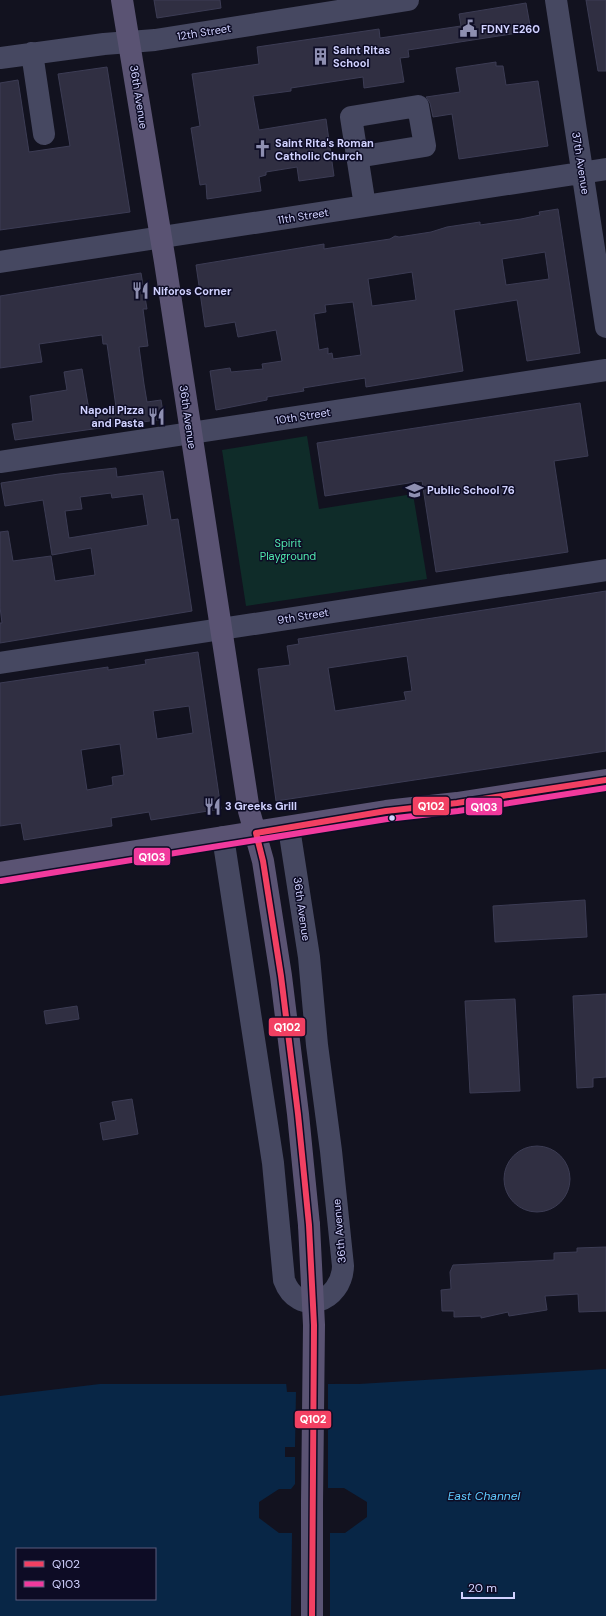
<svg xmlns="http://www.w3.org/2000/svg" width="606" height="1616" font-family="'DM Sans',sans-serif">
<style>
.green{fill:#0f2c29}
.water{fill:#082646;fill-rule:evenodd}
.pier{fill:#12121f}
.building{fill:#302f42;stroke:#3c3c54;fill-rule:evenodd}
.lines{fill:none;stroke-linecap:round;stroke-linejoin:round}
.minor{stroke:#464861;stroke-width:22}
.major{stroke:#5a5373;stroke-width:22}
.major-bridge{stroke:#5a5373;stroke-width:22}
.bus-1-casing{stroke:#0d0c25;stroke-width:9}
.bus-2-casing{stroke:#0d0c25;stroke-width:9}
.bus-1{stroke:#f24062;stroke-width:6}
.bus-2{stroke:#f13a9d;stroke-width:6}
.bus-dot{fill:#d1d2ff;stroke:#0d0c25;stroke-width:1.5}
.labels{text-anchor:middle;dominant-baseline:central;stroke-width:3;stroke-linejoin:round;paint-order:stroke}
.poi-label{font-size:11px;font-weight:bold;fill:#d1d2ff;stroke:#0d0c25;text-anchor:start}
.street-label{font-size:11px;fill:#d1d2ff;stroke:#0d0c25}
.park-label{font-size:11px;fill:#51ebaf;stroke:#0d0c25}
.water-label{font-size:12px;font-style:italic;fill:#5fcbff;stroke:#0d0c25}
.line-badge{stroke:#0d0c25;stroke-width:1.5}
.badge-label{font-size:11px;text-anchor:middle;font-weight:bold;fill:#fff}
</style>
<rect width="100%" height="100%" fill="#12121f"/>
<path class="green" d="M 307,436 L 319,509 L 413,494 L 427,579 L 246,606 L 222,450 Z"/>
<path class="water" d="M 606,1369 L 606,1616 L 0,1616 L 0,1396 L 100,1384 L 359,1384 ZM 17,1549 L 155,1549 L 155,1599 L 17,1599 Z"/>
<path class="pier" d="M 286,1382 L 341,1382 L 328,1384 L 328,1488 L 344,1488 L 367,1502 L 367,1517 L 345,1533 L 330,1533 L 330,1616 L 291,1616 L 292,1533 L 279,1533 L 259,1518 L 259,1502 L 279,1489 L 291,1489 L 295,1484 L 295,1457 L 285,1457 L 285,1447 L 295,1447 L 296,1392 L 287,1392 Z"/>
<path class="building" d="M 154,0 L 220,0 L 221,8 L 157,18 Z
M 586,0 L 606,0 L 606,71 L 598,71 Z
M 526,3 L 531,31 L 408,50 L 409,57 L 400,58 L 404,82 L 364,88 L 363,77 L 291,88 L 291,91 L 253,96 L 259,130 L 326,119 L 334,176 L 299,181 L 297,167 L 266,172 L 266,175 L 259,177 L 261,191 L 207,199 L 206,184 L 200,185 L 191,128 L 200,126 L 192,74 L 259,64 L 257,47 L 379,29 L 380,38 L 461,26 L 459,14 Z
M 496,62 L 496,66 L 503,66 L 506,85 L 538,81 L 548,146 L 459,159 L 452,114 L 433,117 L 430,103 L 426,97 L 460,92 L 456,68 Z
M 107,67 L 130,212 L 0,230 L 0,83 L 18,80 L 29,152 L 70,146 L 58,74 Z
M 558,209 L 580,353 L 527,361 L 517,300 L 454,310 L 463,371 L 366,387 L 365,378 L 303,388 L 304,391 L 267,397 L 267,400 L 216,410 L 210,371 L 230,368 L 231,372 L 263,369 L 262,364 L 282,361 L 276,330 L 238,337 L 235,322 L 205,327 L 196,265 L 324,244 L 324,249 L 337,247 L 390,239 L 395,236 L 399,237 L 431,232 L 447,227 L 480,222 L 480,225 L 521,219 L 540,215 L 539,212 ZM 545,252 L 549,279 L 506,285 L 502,259 ZM 412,272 L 416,300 L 372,306 L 368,279 ZM 353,302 L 361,355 L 333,359 L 332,353 L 328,354 L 328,348 L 319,350 L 314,314 L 326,312 L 325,305 Z
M 141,273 L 147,309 L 143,309 L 148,346 L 139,347 L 144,384 L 147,402 L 161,400 L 164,419 L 15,440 L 12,424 L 33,421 L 30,396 L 67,390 L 64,372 L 82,369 L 89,410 L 116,407 L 107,344 L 103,344 L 102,335 L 39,344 L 42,362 L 0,368 L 0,296 Z
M 580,403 L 588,456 L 554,461 L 568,552 L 436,572 L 422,481 L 325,496 L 317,443 Z
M 116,468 L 117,477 L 163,471 L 171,520 L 178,519 L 192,611 L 0,643 L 0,623 L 2,623 L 0,607 L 0,532 L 8,531 L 13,561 L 51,556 L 55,581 L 95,575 L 91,548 L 52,555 L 43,500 L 5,506 L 1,483 L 59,474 ZM 111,493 L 112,498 L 143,494 L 148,525 L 69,538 L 65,511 L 82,509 L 80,497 Z
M 606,591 L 606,751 L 276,801 L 258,669 L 290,665 L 287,646 L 299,644 L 298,639 ZM 407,656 L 412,691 L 404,692 L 406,700 L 335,711 L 328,668 Z
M 198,652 L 221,809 L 151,820 L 149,812 L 111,818 L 112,826 L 24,840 L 21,823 L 0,826 L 0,683 L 108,667 L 108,670 L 146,664 L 145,660 ZM 189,706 L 193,733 L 157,739 L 153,711 ZM 120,744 L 124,775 L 112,777 L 113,785 L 87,790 L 81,750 Z
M 585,900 L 587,937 L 495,942 L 493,906 Z
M 606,994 L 606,1077 L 593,1078 L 593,1087 L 577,1088 L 573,996 Z
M 515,999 L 520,1091 L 470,1093 L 465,1001 Z
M 77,1006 L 79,1019 L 46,1024 L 44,1011 Z
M 132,1099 L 138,1134 L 103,1140 L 100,1123 L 116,1120 L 112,1102 Z
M504 1179a33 33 0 1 1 66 0a33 33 0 1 1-66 0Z
M 606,1247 L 606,1311 L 579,1312 L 578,1294 L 545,1296 L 547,1310 L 509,1316 L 508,1312 L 481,1318 L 481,1316 L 454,1317 L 454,1311 L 442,1311 L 441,1290 L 451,1289 L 450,1272 L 453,1265 L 554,1260 L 554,1253 L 577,1252 L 577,1248 Z"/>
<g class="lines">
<path class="minor" d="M 556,0 L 606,327
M 32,53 L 44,134
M 0,58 L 104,44 L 155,40 L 408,0
M 357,157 L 425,146 L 418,106 L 351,117 L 365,206
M 0,262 L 606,169
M 0,462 L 606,370
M 0,663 L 606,570
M 223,837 L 273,1163 L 284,1280 C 298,1318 342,1302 343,1266 L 331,1151 L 317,1045 L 309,957 L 289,828"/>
<path class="major" d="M 122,0 L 165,262 L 249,811 L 263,861 L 281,976 L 298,1114 L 309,1225
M 0,873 L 386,811 L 457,803 L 606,780
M 312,1616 L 312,1503"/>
<path class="major-bridge" d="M 309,1225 L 314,1325 L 312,1503"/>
<defs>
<path id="bus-1" d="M 256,833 L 263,861 L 281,976 L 298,1114 L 309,1225 L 314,1325 L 312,1616
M 256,833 L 386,811 L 457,803 L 606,780"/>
<path id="bus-2" d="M 1,881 L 387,819 L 458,811 L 606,788"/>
</defs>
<use href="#bus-1" class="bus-1-casing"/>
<use href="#bus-2" class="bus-2-casing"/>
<use href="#bus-1" class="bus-1"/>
<use href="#bus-2" class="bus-2"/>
</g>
<defs>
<symbol id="civic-bare" viewBox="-9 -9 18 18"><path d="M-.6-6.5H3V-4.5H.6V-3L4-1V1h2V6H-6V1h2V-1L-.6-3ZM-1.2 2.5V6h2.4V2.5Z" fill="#8e8fb1" stroke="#0d0c25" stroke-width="2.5" paint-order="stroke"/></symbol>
<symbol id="building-bare" viewBox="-9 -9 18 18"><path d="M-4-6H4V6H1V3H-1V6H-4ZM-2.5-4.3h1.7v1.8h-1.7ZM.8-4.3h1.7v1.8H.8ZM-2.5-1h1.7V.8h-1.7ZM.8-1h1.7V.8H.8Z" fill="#8e8fb1" stroke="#0d0c25" stroke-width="2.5" paint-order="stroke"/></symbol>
<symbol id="church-bare" viewBox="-9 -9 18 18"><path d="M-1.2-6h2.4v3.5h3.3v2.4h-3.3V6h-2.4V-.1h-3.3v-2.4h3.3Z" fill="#8e8fb1" stroke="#0d0c25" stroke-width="2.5" paint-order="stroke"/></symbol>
<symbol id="restaurant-bare" viewBox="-9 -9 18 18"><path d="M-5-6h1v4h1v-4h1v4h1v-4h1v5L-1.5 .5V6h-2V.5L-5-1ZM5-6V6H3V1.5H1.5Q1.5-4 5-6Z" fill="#8e8fb1" stroke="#0d0c25" stroke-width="2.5" paint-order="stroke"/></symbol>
<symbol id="school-bare" viewBox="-9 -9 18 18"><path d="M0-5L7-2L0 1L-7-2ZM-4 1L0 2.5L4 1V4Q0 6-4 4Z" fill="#8e8fb1" stroke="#0d0c25" stroke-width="2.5" paint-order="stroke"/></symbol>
</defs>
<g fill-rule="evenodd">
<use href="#civic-bare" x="456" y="16" width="25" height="25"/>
<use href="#building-bare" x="308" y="44" width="25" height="25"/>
<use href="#church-bare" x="250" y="136" width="25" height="25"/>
<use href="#restaurant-bare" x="128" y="278" width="25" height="25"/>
<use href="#restaurant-bare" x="144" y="404" width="25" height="25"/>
<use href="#school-bare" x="402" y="478" width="25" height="25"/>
<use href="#restaurant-bare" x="200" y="794" width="25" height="25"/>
</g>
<circle class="bus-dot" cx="392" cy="818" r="3.5"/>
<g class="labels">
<g class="poi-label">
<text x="481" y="29">FDNY E260</text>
<text x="333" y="50">Saint Ritas<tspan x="333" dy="13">School</tspan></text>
<text x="275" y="143">Saint Rita's Roman<tspan x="275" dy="13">Catholic Church</tspan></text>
<text x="153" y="291">Niforos Corner</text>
<text x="144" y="410" text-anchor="end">Napoli Pizza<tspan x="144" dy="13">and Pasta</tspan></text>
<text x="427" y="490">Public School 76</text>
<text x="225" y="806">3 Greeks Grill</text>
</g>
<g class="street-label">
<text transform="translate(204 32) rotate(-9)">12th Street</text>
<text transform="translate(139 97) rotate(81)">36th Avenue</text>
<text transform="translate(581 163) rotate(81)">37th Avenue</text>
<text transform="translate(303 216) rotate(-9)">11th Street</text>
<text transform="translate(303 416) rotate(-9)">10th Street</text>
<text transform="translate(188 417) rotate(82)">36th Avenue</text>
<text transform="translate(303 616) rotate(-9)">9th Street</text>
<text transform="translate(302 909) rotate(82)">36th Avenue</text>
<text transform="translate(339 1231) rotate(-95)">36th Avenue</text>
</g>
<g class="park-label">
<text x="288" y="543">Spirit<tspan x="288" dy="13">Playground</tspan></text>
</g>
<g class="water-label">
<text x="484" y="1496">East Channel</text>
</g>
</g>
<g class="line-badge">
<rect x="412" y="796" width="38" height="20" rx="4" fill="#f24062"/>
<rect x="465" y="797" width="38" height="19" rx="4" fill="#f13a9d"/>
<rect x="133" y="847" width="38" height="19" rx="4" fill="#f13a9d"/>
<rect x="268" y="1017" width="38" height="20" rx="4" fill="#f24062"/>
<rect x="294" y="1410" width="38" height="19" rx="4" fill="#f24062"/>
</g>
<g class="badge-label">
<text x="431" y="810">Q102</text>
<text x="484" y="811">Q103</text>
<text x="152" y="861">Q103</text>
<text x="287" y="1031">Q102</text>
<text x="313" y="1423">Q102</text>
</g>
<rect x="16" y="1548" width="140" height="52" fill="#0d0c25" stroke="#5b5b7c"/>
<rect x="24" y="1561" width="20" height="6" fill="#f24062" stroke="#5b5b7c"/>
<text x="52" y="1568" font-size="12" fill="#d1d2ff">Q102</text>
<rect x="24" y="1581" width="20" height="6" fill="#f13a9d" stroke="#5b5b7c"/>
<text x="52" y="1588" font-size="12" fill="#d1d2ff">Q103</text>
<path d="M462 1592v6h52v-6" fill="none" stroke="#d1d2ff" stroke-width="2"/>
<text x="468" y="1592" font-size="12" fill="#d1d2ff" stroke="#0d0c25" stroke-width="3" paint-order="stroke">20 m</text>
</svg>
